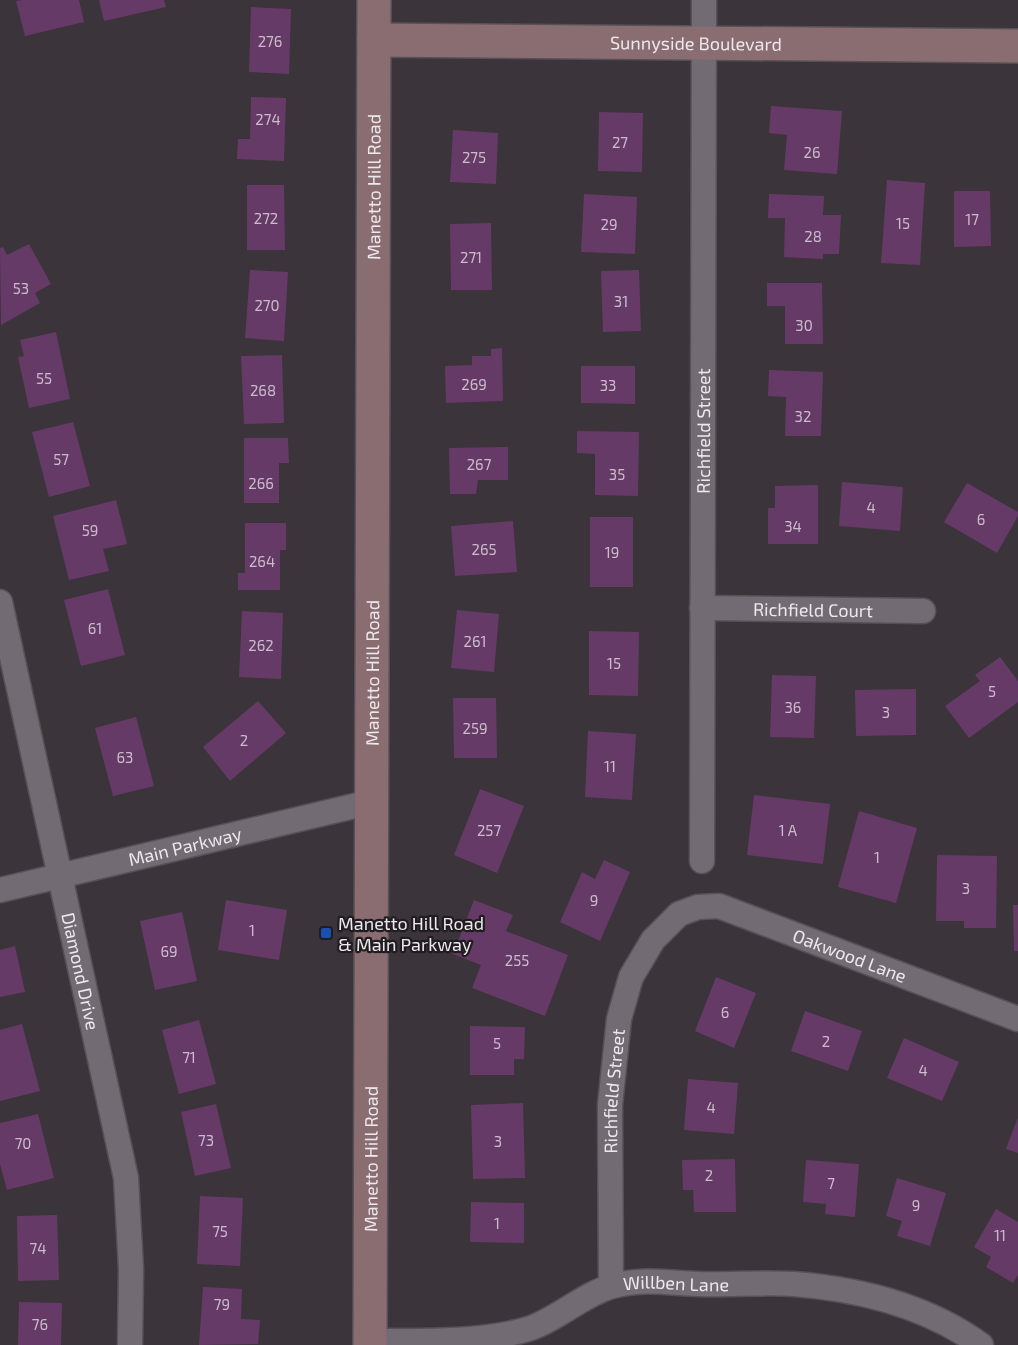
<svg xmlns="http://www.w3.org/2000/svg" width="1018" height="1345" font-family="'Exo 2',sans-serif">
<style>
.building{fill:#663a67}
.lines{fill:none;stroke-linecap:round;stroke-linejoin:round}
.minor-casing{stroke:#575057;stroke-width:27}
.secondary-casing{stroke:#575057;stroke-width:36}
.minor{stroke:#736b73;stroke-width:24}
.secondary{stroke:#896d70;stroke-width:33}
.transit-dot{fill:#1a4fb4;stroke:#201d20;stroke-width:2}
.labels{text-anchor:middle;dominant-baseline:central;stroke-width:4.5;stroke-linejoin:round;paint-order:stroke}
.number-label{font-size:15px;fill:#cbbccc}
.street-label{font-size:18px;fill:#ede8ed;stroke:#201d20}
.poi-label{font-size:18px;fill:#ede8ed;stroke:#201d20;text-anchor:start}
</style>
<rect width="100%" height="100%" fill="#3b343b"/>
<path class="building" d="M 22,0 L 79,0 L 84,22 L 25,36 L 16,1 Z
M 99,0 L 164,0 L 166,7 L 104,21 Z
M 251,7 L 291,9 L 289,74 L 249,72 Z
M 251,97 L 286,98 L 284,161 L 237,159 L 238,139 L 250,139 Z
M 771,106 L 842,111 L 837,174 L 784,170 L 787,135 L 769,133 Z
M 599,112 L 643,113 L 642,172 L 598,171 Z
M 453,130 L 498,133 L 496,184 L 450,182 Z
M 887,180 L 925,183 L 920,265 L 881,263 Z
M 247,185 L 284,185 L 285,250 L 247,250 Z
M 954,191 L 990,191 L 991,246 L 954,247 Z
M 584,194 L 637,197 L 635,254 L 581,252 Z
M 769,194 L 824,196 L 823,215 L 841,215 L 839,254 L 823,254 L 823,259 L 784,257 L 785,218 L 768,218 Z
M 491,223 L 492,290 L 451,290 L 450,224 Z
M 29,244 L 51,284 L 35,293 L 40,303 L 1,325 L 0,248 L 3,247 L 7,255 Z
M 250,270 L 288,272 L 284,341 L 245,338 Z
M 639,270 L 641,331 L 603,332 L 601,271 Z
M 767,283 L 822,283 L 823,344 L 785,344 L 785,306 L 767,306 Z
M 56,332 L 70,399 L 29,408 L 18,357 L 24,356 L 20,340 Z
M 502,348 L 503,401 L 446,403 L 445,366 L 472,365 L 472,356 L 491,356 L 491,349 Z
M 282,355 L 284,423 L 244,424 L 241,356 Z
M 581,366 L 635,366 L 635,404 L 581,403 Z
M 769,370 L 823,372 L 821,436 L 785,436 L 786,397 L 768,396 Z
M 73,422 L 90,486 L 49,497 L 32,432 Z
M 577,431 L 639,432 L 638,496 L 595,495 L 595,454 L 577,453 Z
M 244,438 L 288,438 L 289,463 L 279,463 L 279,503 L 244,503 Z
M 508,447 L 508,480 L 478,480 L 476,494 L 450,494 L 449,448 Z
M 842,482 L 903,487 L 900,531 L 839,526 Z
M 967,483 L 1018,512 L 1018,516 L 997,553 L 944,522 Z
M 818,485 L 818,544 L 768,544 L 768,508 L 775,508 L 775,486 Z
M 116,500 L 127,544 L 103,549 L 109,571 L 69,580 L 53,516 Z
M 590,517 L 633,517 L 633,587 L 590,587 Z
M 513,521 L 517,572 L 455,576 L 451,526 Z
M 245,523 L 286,523 L 286,550 L 280,550 L 280,590 L 238,590 L 238,573 L 245,573 Z
M 108,589 L 125,655 L 81,666 L 64,600 Z
M 457,610 L 499,614 L 494,672 L 451,668 Z
M 242,611 L 283,613 L 281,679 L 239,677 Z
M 589,631 L 639,632 L 638,696 L 589,695 Z
M 1000,657 L 1018,681 L 1018,702 L 969,738 L 945,706 L 980,681 L 975,675 Z
M 772,675 L 816,676 L 814,738 L 770,737 Z
M 916,689 L 916,735 L 856,736 L 855,690 Z
M 453,698 L 496,698 L 497,758 L 454,758 Z
M 258,701 L 286,733 L 230,781 L 203,747 Z
M 136,717 L 154,786 L 113,796 L 95,728 Z
M 588,731 L 636,734 L 632,800 L 585,797 Z
M 480,789 L 524,806 L 497,873 L 454,855 Z
M 754,795 L 830,804 L 823,864 L 747,855 Z
M 859,811 L 917,828 L 896,903 L 838,887 Z
M 937,855 L 997,856 L 996,928 L 964,928 L 964,921 L 936,921 Z
M 604,860 L 630,872 L 600,941 L 560,922 L 582,872 L 595,879 Z
M 226,900 L 287,910 L 279,960 L 218,950 Z
M 474,900 L 513,915 L 506,931 L 568,955 L 545,1016 L 472,988 L 481,965 L 453,954 Z
M 1013,905 L 1018,905 L 1018,951 L 1014,951 Z
M 182,912 L 197,981 L 155,990 L 140,921 Z
M 15,946 L 25,992 L 0,997 L 0,950 Z
M 716,977 L 756,993 L 734,1048 L 695,1031 Z
M 805,1011 L 862,1031 L 848,1071 L 791,1051 Z
M 199,1020 L 216,1084 L 179,1094 L 162,1030 Z
M 22,1024 L 40,1091 L 0,1101 L 0,1030 Z
M 470,1026 L 525,1027 L 524,1059 L 514,1059 L 514,1075 L 470,1075 Z
M 904,1038 L 959,1062 L 942,1101 L 887,1078 Z
M 688,1079 L 738,1083 L 734,1134 L 684,1130 Z
M 523,1103 L 525,1178 L 473,1179 L 471,1105 Z
M 216,1104 L 231,1168 L 195,1176 L 181,1112 Z
M 38,1114 L 54,1178 L 7,1190 L 0,1164 L 0,1123 Z
M 1018,1117 L 1018,1153 L 1006,1149 Z
M 735,1159 L 736,1212 L 694,1212 L 693,1190 L 683,1190 L 682,1160 Z
M 806,1160 L 859,1164 L 855,1217 L 825,1214 L 826,1204 L 803,1202 Z
M 897,1178 L 946,1193 L 930,1246 L 897,1236 L 902,1221 L 886,1216 Z
M 200,1196 L 243,1198 L 240,1266 L 197,1264 Z
M 471,1202 L 524,1203 L 524,1243 L 470,1242 Z
M 996,1209 L 1018,1222 L 1018,1275 L 1013,1283 L 986,1267 L 991,1257 L 974,1247 Z
M 57,1215 L 59,1280 L 18,1281 L 17,1216 Z
M 203,1287 L 242,1289 L 241,1319 L 260,1320 L 258,1344 L 199,1345 Z
M 19,1302 L 62,1303 L 61,1345 L 18,1345 Z"/>
<g class="lines">
<defs>
<g id="minor">
<path id="s1" d="M 0,602 L 126,1178 L 131,1269 L 130,1345"/>
<path id="s2" d="M 702,608 L 923,611"/>
<path id="s3" d="M 702,861 L 704,0"/>
<path id="s4" d="M 0,890 L 371,802"/>
<path id="s5" d="M 611,1286 L 610,1105 L 619,1019 L 631,977 L 653,940 L 679,914 L 698,907 L 719,906 L 1018,1019"/>
<path id="s6" d="M 370,1341 C 419,1341 481,1343 528,1329 C 555,1321 585,1293 613,1286 C 643,1278 668,1283 698,1284 C 730,1285 762,1282 794,1284 C 859,1289 927,1306 981,1345"/>
</g>
<g id="secondary">
<path id="s7" d="M 374,40 L 1018,46"/>
<path id="s8" d="M 370,1345 L 374,0"/>
</g>
</defs>
<use href="#minor" class="minor-casing"/>
<use href="#secondary" class="secondary-casing"/>
<use href="#minor" class="minor"/>
<use href="#secondary" class="secondary"/>
</g>
<rect class="transit-dot" x="320" y="927" width="12" height="12" rx="3"/>
<g class="labels">
<g class="number-label">
<text x="270" y="41">276</text>
<text x="268" y="119">274</text>
<text x="620" y="142">27</text>
<text x="812" y="152">26</text>
<text x="474" y="157">275</text>
<text x="266" y="218">272</text>
<text x="972" y="219">17</text>
<text x="903" y="223">15</text>
<text x="609" y="224">29</text>
<text x="813" y="236">28</text>
<text x="471" y="257">271</text>
<text x="21" y="288">53</text>
<text x="621" y="301">31</text>
<text x="267" y="305">270</text>
<text x="804" y="325">30</text>
<text x="44" y="378">55</text>
<text x="474" y="384">269</text>
<text x="608" y="385">33</text>
<text x="263" y="390">268</text>
<text x="803" y="416">32</text>
<text x="61" y="459">57</text>
<text x="479" y="464">267</text>
<text x="617" y="474">35</text>
<text x="261" y="483">266</text>
<text x="871" y="507">4</text>
<text x="981" y="519">6</text>
<text x="793" y="526">34</text>
<text x="90" y="530">59</text>
<text x="484" y="549">265</text>
<text x="612" y="552">19</text>
<text x="262" y="561">264</text>
<text x="95" y="628">61</text>
<text x="475" y="641">261</text>
<text x="261" y="645">262</text>
<text x="614" y="663">15</text>
<text x="992" y="691">5</text>
<text x="793" y="707">36</text>
<text x="886" y="712">3</text>
<text x="475" y="728">259</text>
<text x="244" y="740">2</text>
<text x="125" y="757">63</text>
<text x="610" y="766">11</text>
<text x="489" y="830">257</text>
<text x="788" y="830">1 A</text>
<text x="877" y="857">1</text>
<text x="966" y="888">3</text>
<text x="594" y="900">9</text>
<text x="252" y="930">1</text>
<text x="169" y="951">69</text>
<text x="517" y="960">255</text>
<text x="725" y="1012">6</text>
<text x="826" y="1041">2</text>
<text x="497" y="1043">5</text>
<text x="189" y="1057">71</text>
<text x="923" y="1070">4</text>
<text x="711" y="1107">4</text>
<text x="206" y="1140">73</text>
<text x="498" y="1141">3</text>
<text x="23" y="1143">70</text>
<text x="709" y="1175">2</text>
<text x="831" y="1183">7</text>
<text x="916" y="1205">9</text>
<text x="497" y="1223">1</text>
<text x="220" y="1231">75</text>
<text x="1000" y="1235">11</text>
<text x="38" y="1248">74</text>
<text x="222" y="1304">79</text>
<text x="40" y="1324">76</text>
</g>
<g class="street-label">
<text stroke="none"><textPath href="#s7" startOffset="322">Sunnyside Boulevard</textPath></text>
<text stroke="none"><textPath href="#s8" startOffset="1158">Manetto Hill Road</textPath></text>
<text stroke="none"><textPath href="#s3" startOffset="430">Richfield Street</textPath></text>
<text stroke="none"><textPath href="#s2" startOffset="111">Richfield Court</textPath></text>
<text stroke="none"><textPath href="#s8" startOffset="672">Manetto Hill Road</textPath></text>
<text stroke="none"><textPath href="#s4" startOffset="190">Main Parkway</textPath></text>
<text stroke="none"><textPath href="#s5" startOffset="572">Oakwood Lane</textPath></text>
<text stroke="none"><textPath href="#s1" startOffset="378">Diamond Drive</textPath></text>
<text stroke="none"><textPath href="#s5" startOffset="195">Richfield Street</textPath></text>
<text stroke="none"><textPath href="#s8" startOffset="186">Manetto Hill Road</textPath></text>
<text stroke="none"><textPath href="#s6" startOffset="318">Willben Lane</textPath></text>
</g>
<g class="poi-label">
<text x="338" y="923">Manetto Hill Road<tspan x="338" dy="21">&amp; Main Parkway</tspan></text>
</g>
</g>
</svg>
